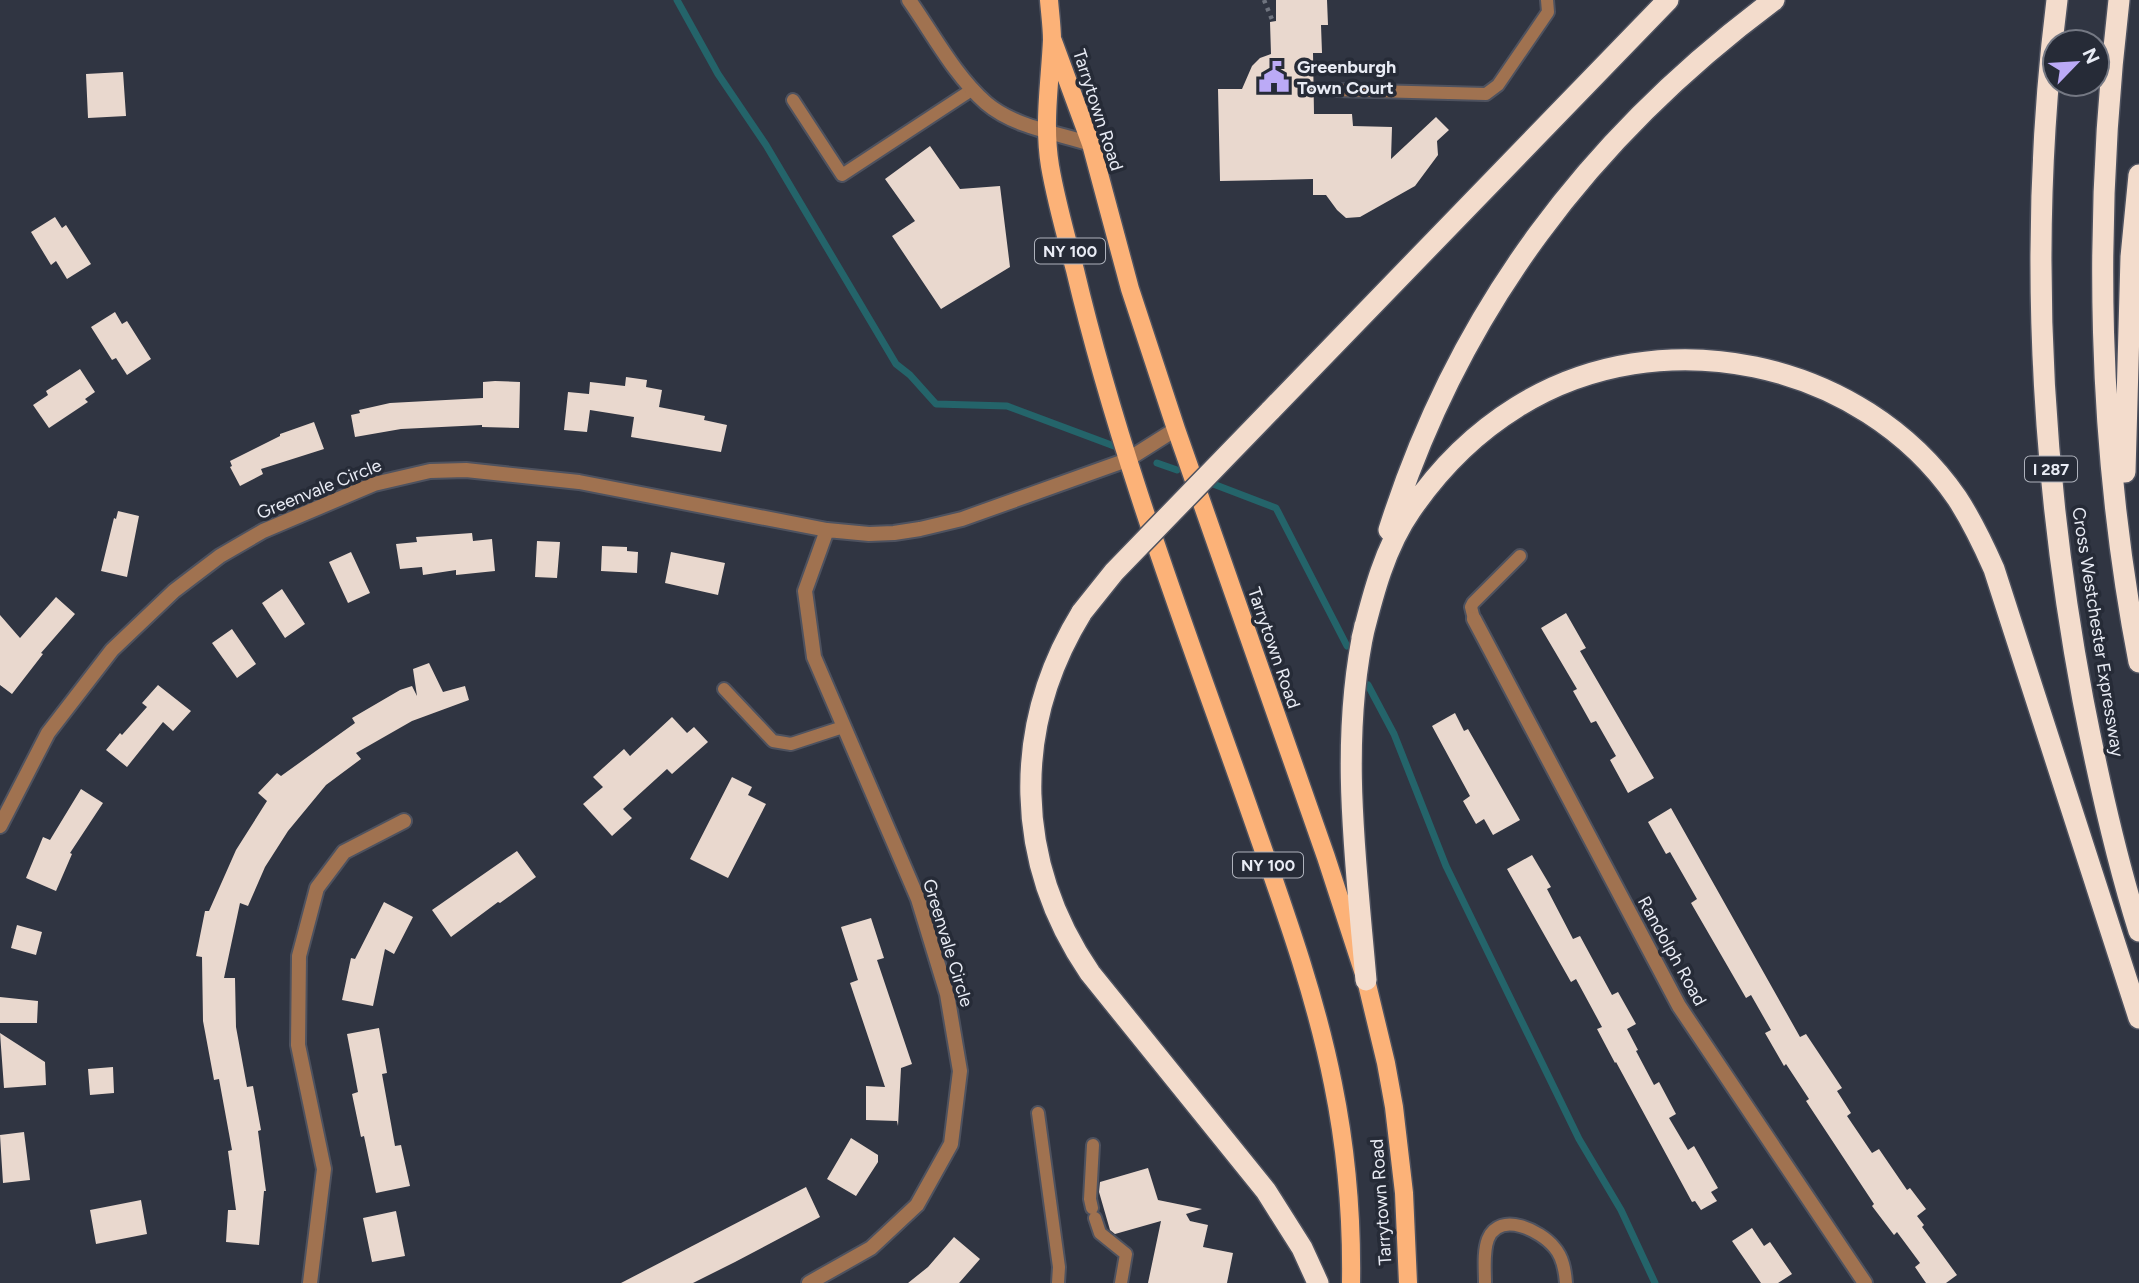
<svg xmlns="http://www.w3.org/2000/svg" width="2139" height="1283" font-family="Figtree,sans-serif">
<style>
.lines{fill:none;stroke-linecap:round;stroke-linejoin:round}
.stream{stroke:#24646a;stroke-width:7}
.building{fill:#e9d8ce}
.service-casing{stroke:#4e525f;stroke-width:16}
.minor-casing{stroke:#4e525f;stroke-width:18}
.primary-casing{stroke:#4e525f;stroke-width:21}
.motorway-casing{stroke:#4e525f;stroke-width:24}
.path{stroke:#6f747f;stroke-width:4.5;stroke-dasharray:3.5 5;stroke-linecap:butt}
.service{stroke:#a07250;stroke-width:12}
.minor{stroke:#a07250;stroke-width:14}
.primary{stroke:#fcb278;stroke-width:18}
.motorway{stroke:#f3dccc;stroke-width:21}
.motorway-bridge-casing{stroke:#4e525f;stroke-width:24;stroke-linecap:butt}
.motorway-bridge{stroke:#f3dccc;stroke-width:21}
.labels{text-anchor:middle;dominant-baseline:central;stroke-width:7;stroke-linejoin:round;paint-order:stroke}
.shield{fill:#262b37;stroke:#aeb2bc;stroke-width:2}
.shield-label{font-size:16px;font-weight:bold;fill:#e9ecf5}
.poi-label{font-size:18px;font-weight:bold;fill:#e9ecf5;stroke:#262b37;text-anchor:start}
.street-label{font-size:18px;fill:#e9ecf5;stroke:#262b37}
</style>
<rect width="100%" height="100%" fill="#303542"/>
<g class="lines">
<path class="stream" d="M 677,0 L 718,74 L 766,145 L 896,364 L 910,375 L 936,404 L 1007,406 L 1114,446
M 1157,463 L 1177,470
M 1208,482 L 1276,508 L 1347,646
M 1368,685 L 1394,734 L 1446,866 L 1579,1139 L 1621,1210 L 1655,1283"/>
</g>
<path class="building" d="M 1276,0 L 1327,0 L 1328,25 L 1321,25 L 1322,53 L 1313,53 L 1314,114 L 1352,114 L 1353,126 L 1392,127 L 1391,159 L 1436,117 L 1449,130 L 1437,141 L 1438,155 L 1415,186 L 1360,217 L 1346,218 L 1337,210 L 1326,195 L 1313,195 L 1313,179 L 1220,181 L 1218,89 L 1242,89 L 1252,66 L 1260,58 L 1271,54 L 1270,22 L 1276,21 Z
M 123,72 L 126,116 L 88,118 L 86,74 Z
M 930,146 L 960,189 L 1000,186 L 1010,267 L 941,309 L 892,236 L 915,221 L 885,179 Z
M 55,217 L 62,228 L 66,225 L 91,264 L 67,279 L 56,261 L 51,265 L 31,232 Z
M 115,312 L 122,324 L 127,321 L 151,359 L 127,375 L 116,358 L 112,360 L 91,327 Z
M 80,369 L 95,392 L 85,399 L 88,402 L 49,428 L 33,405 L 48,395 L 46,391 Z
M 626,377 L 647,380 L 646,387 L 662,390 L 659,407 L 705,416 L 704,420 L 727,425 L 721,452 L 631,437 L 634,417 L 590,410 L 587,432 L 564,430 L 568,392 L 589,394 L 590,382 L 625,386 Z
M 495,381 L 520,382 L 519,428 L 482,427 L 482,425 L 401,429 L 355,437 L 351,415 L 360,413 L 359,410 L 390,403 L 483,398 L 483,382 Z
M 314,422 L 324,449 L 261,469 L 263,474 L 240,486 L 230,467 L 232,466 L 230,461 L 280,436 L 280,434 Z
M 118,511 L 139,516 L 127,577 L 101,571 L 114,518 L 116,519 Z
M 472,533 L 473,541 L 492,539 L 495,571 L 456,575 L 456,570 L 423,575 L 422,567 L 400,569 L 396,544 L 417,542 L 416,537 Z
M 537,541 L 560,542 L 557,578 L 535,577 Z
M 602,546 L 627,547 L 627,551 L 638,552 L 637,573 L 601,571 Z
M 351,552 L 370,593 L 348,603 L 329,562 Z
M 671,552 L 725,563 L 718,595 L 665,583 Z
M 282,589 L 305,624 L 285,638 L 262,603 Z
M 56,597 L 75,614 L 41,653 L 43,654 L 12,694 L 0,685 L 0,615 L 20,638 Z
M 1566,613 L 1586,648 L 1580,651 L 1654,778 L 1628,793 L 1610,760 L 1616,756 L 1596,721 L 1591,723 L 1573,691 L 1577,689 L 1541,628 Z
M 232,629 L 256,664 L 237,678 L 212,643 Z
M 429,663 L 443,692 L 465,686 L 469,700 L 412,721 L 356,753 L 361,759 L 326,785 L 288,831 L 265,867 L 248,906 L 240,903 L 224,978 L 235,978 L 236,1027 L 247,1087 L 253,1086 L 261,1130 L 258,1131 L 266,1191 L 264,1191 L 259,1245 L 226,1242 L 228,1210 L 236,1210 L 228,1151 L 232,1150 L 219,1079 L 214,1080 L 203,1021 L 202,957 L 196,956 L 205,911 L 209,911 L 236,850 L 267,801 L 258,793 L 277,773 L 281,776 L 355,723 L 352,718 L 400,690 L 412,686 L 417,696 L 413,669 Z
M 158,685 L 191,711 L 173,731 L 163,722 L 127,767 L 106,750 L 120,733 L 122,735 L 147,707 L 142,703 Z
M 1455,713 L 1464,731 L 1468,729 L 1520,820 L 1493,835 L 1484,819 L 1476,824 L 1463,801 L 1470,796 L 1432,726 Z
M 672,717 L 687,733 L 694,727 L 708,742 L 672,774 L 667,769 L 623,809 L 632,818 L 612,836 L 583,804 L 603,787 L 593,777 L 624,749 L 630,756 Z
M 732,777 L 752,787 L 748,795 L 766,804 L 728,878 L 690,859 Z
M 81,789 L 103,803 L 70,853 L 72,854 L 56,891 L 26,878 L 43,837 L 50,840 Z
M 1671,808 L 1800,1037 L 1806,1034 L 1842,1088 L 1837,1091 L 1851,1113 L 1847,1116 L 1872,1153 L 1879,1149 L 1907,1190 L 1910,1188 L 1926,1209 L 1917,1216 L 1924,1225 L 1922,1227 L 1957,1275 L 1946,1283 L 1926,1283 L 1915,1267 L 1920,1263 L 1897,1232 L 1894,1235 L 1872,1206 L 1874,1204 L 1806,1101 L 1809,1099 L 1786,1064 L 1784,1066 L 1765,1033 L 1771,1030 L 1751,995 L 1746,998 L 1691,903 L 1697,899 L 1670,852 L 1666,854 L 1648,822 Z
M 517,851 L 536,877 L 500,903 L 498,902 L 451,937 L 432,910 Z
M 1532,855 L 1551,887 L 1547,889 L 1573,939 L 1580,936 L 1612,995 L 1618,992 L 1636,1024 L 1627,1029 L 1638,1050 L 1636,1051 L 1654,1085 L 1659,1082 L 1676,1114 L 1669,1118 L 1688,1150 L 1694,1146 L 1718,1188 L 1711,1192 L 1717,1201 L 1701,1210 L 1695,1201 L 1692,1202 L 1616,1062 L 1615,1063 L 1597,1029 L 1602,1027 L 1576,979 L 1571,982 L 1507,869 Z
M 384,902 L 413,917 L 394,954 L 385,949 L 373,1006 L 342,1000 L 351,958 L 355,959 Z
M 871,918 L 884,958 L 877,960 L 912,1064 L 901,1068 L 898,1126 L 897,1121 L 866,1120 L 866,1086 L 885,1087 L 850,983 L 858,980 L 841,927 Z
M 17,925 L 42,932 L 36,955 L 11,948 Z
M 0,997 L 38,1001 L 37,1023 L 0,1023 Z
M 379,1028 L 387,1073 L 382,1074 L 395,1146 L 401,1145 L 410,1186 L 376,1193 L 364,1136 L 361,1137 L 352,1094 L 358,1092 L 347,1034 Z
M 0,1033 L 45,1062 L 46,1085 L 4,1088 Z
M 113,1067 L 114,1093 L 90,1095 L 88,1069 Z
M 24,1132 L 30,1180 L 3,1183 L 0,1135 Z
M 851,1138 L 878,1155 L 878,1162 L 856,1196 L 827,1179 Z
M 1148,1168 L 1158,1200 L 1202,1209 L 1186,1214 L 1190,1221 L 1208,1225 L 1203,1247 L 1233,1253 L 1227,1283 L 1148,1283 L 1161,1221 L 1115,1234 L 1110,1230 L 1099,1192 L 1100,1182 Z
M 806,1187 L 820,1217 L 735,1262 L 693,1283 L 621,1283 Z
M 141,1200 L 147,1234 L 96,1244 L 90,1210 Z
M 396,1211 L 405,1256 L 372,1262 L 363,1218 Z
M 1752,1228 L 1764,1246 L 1770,1242 L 1792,1274 L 1778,1283 L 1761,1283 L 1732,1241 Z
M 954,1237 L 980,1259 L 959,1283 L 908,1283 L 928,1267 Z"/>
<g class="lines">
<defs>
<path id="service" d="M 1337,90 L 1486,94 L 1498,85 L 1548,12 L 1547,0
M 793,100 L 842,175 L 973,89
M 1474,619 L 1471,607 L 1473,603 L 1520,556
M 724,689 L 773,741 L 791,744 L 843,727
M 1038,1113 L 1059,1267 L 1058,1283
M 1092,1208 L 1090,1199 L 1093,1145
M 1095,1218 L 1100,1233 L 1126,1254 L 1121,1283
M 1485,1283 C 1485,1269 1483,1252 1488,1239 C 1500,1210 1541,1231 1554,1247 C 1563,1257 1565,1270 1566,1283"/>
<path id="minor" d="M 909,0 C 933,34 955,76 986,103 C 1014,127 1057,133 1091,144
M 1474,619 L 1679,1006 L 1865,1283
M 0,826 L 48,733 L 112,650 L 174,591 L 220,556 L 263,531 L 374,484 L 430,471 L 466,470 L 579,482 L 827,530 L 869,534 L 894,533 L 920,529 L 962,519 L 1127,460 L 1176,429
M 310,1283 L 324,1169 L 298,1045 L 299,956 L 317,888 L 344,852 L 404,821
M 809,1283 L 871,1248 L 917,1205 L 951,1144 L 960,1071 L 947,994 L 918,899 L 814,657 L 805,591 L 827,530"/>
<path id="primary" d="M 1049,0 C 1050,13 1052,27 1052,40 C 1050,83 1043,123 1050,166 C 1056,201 1066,236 1075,270 C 1118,452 1185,627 1247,803 C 1279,895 1314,988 1333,1084 C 1346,1148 1352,1217 1351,1283
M 1053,41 L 1091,144 L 1130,289 L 1176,429 L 1326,857 L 1366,980 L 1386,1063 L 1394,1107 L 1404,1193 L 1408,1283"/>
<path id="motorway" d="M 2057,0 C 2028,232 2040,470 2083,700 C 2098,777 2115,855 2139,931
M 2119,0 C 2093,219 2097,446 2139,662
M 1270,411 L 1668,0
M 2125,472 L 2131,257 L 2139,175
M 1389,530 C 1459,309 1590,137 1774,0
M 1082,612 C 1011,727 1014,862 1090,973 L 1266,1191 L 1302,1248 L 1318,1283
M 1365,625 C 1339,741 1356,863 1366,980
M 1362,638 C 1373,594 1385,547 1411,510 C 1439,469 1475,433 1517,407 C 1660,317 1862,360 1957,498 C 1972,521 1983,544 1994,569 L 2139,1018"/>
</defs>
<use href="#service" class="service-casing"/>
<use href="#minor" class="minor-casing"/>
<use href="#primary" class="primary-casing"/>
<use href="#motorway" class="motorway-casing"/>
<path class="path" d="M 1264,0 L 1273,22"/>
<use href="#service" class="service"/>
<use href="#minor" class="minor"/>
<use href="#primary" class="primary"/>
<use href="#motorway" class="motorway"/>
<defs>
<path id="motorway-bridge" d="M 1082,612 L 1114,572 L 1270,411"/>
</defs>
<use href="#motorway-bridge" class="motorway-bridge-casing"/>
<use href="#motorway-bridge" class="motorway-bridge"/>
</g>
<defs>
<symbol id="civic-bare" viewBox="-9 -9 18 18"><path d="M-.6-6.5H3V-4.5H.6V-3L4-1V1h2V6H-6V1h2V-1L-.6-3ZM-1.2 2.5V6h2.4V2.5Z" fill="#bbaaf6" stroke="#262b37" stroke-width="2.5" paint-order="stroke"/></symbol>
</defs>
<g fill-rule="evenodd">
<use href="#civic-bare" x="1252" y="55" width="44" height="44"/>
</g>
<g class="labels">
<g class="shield">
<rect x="1035" y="238.5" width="70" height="25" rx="5"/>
<rect x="2025" y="456.5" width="52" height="25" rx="5"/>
<rect x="1233" y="852.5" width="70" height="25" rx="5"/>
</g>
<g class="shield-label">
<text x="1070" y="251">NY 100</text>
<text x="2051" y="469">I 287</text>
<text x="1268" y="865">NY 100</text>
</g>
<g class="poi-label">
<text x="1297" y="67">Greenburgh<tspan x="1297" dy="21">Town Court</tspan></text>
</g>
<g class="street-label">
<text transform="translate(1098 110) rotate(72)">Tarrytown Road</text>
<text transform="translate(319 489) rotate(-22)">Greenvale Circle</text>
<text transform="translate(2098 632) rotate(81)">Cross Westchester Expressway</text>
<text transform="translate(1274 648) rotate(71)">Tarrytown Road</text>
<text transform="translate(948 943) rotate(73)">Greenvale Circle</text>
<text transform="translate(1672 951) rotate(61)">Randolph Road</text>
<text transform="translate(1381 1202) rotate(-94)">Tarrytown Road</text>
</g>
</g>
<g transform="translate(2076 63) rotate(65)"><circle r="33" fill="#262b37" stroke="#747883" stroke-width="2"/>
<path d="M0-5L12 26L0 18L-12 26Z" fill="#bbaaf6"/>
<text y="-10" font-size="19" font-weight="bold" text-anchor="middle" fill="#e9ecf5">N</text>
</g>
</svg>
